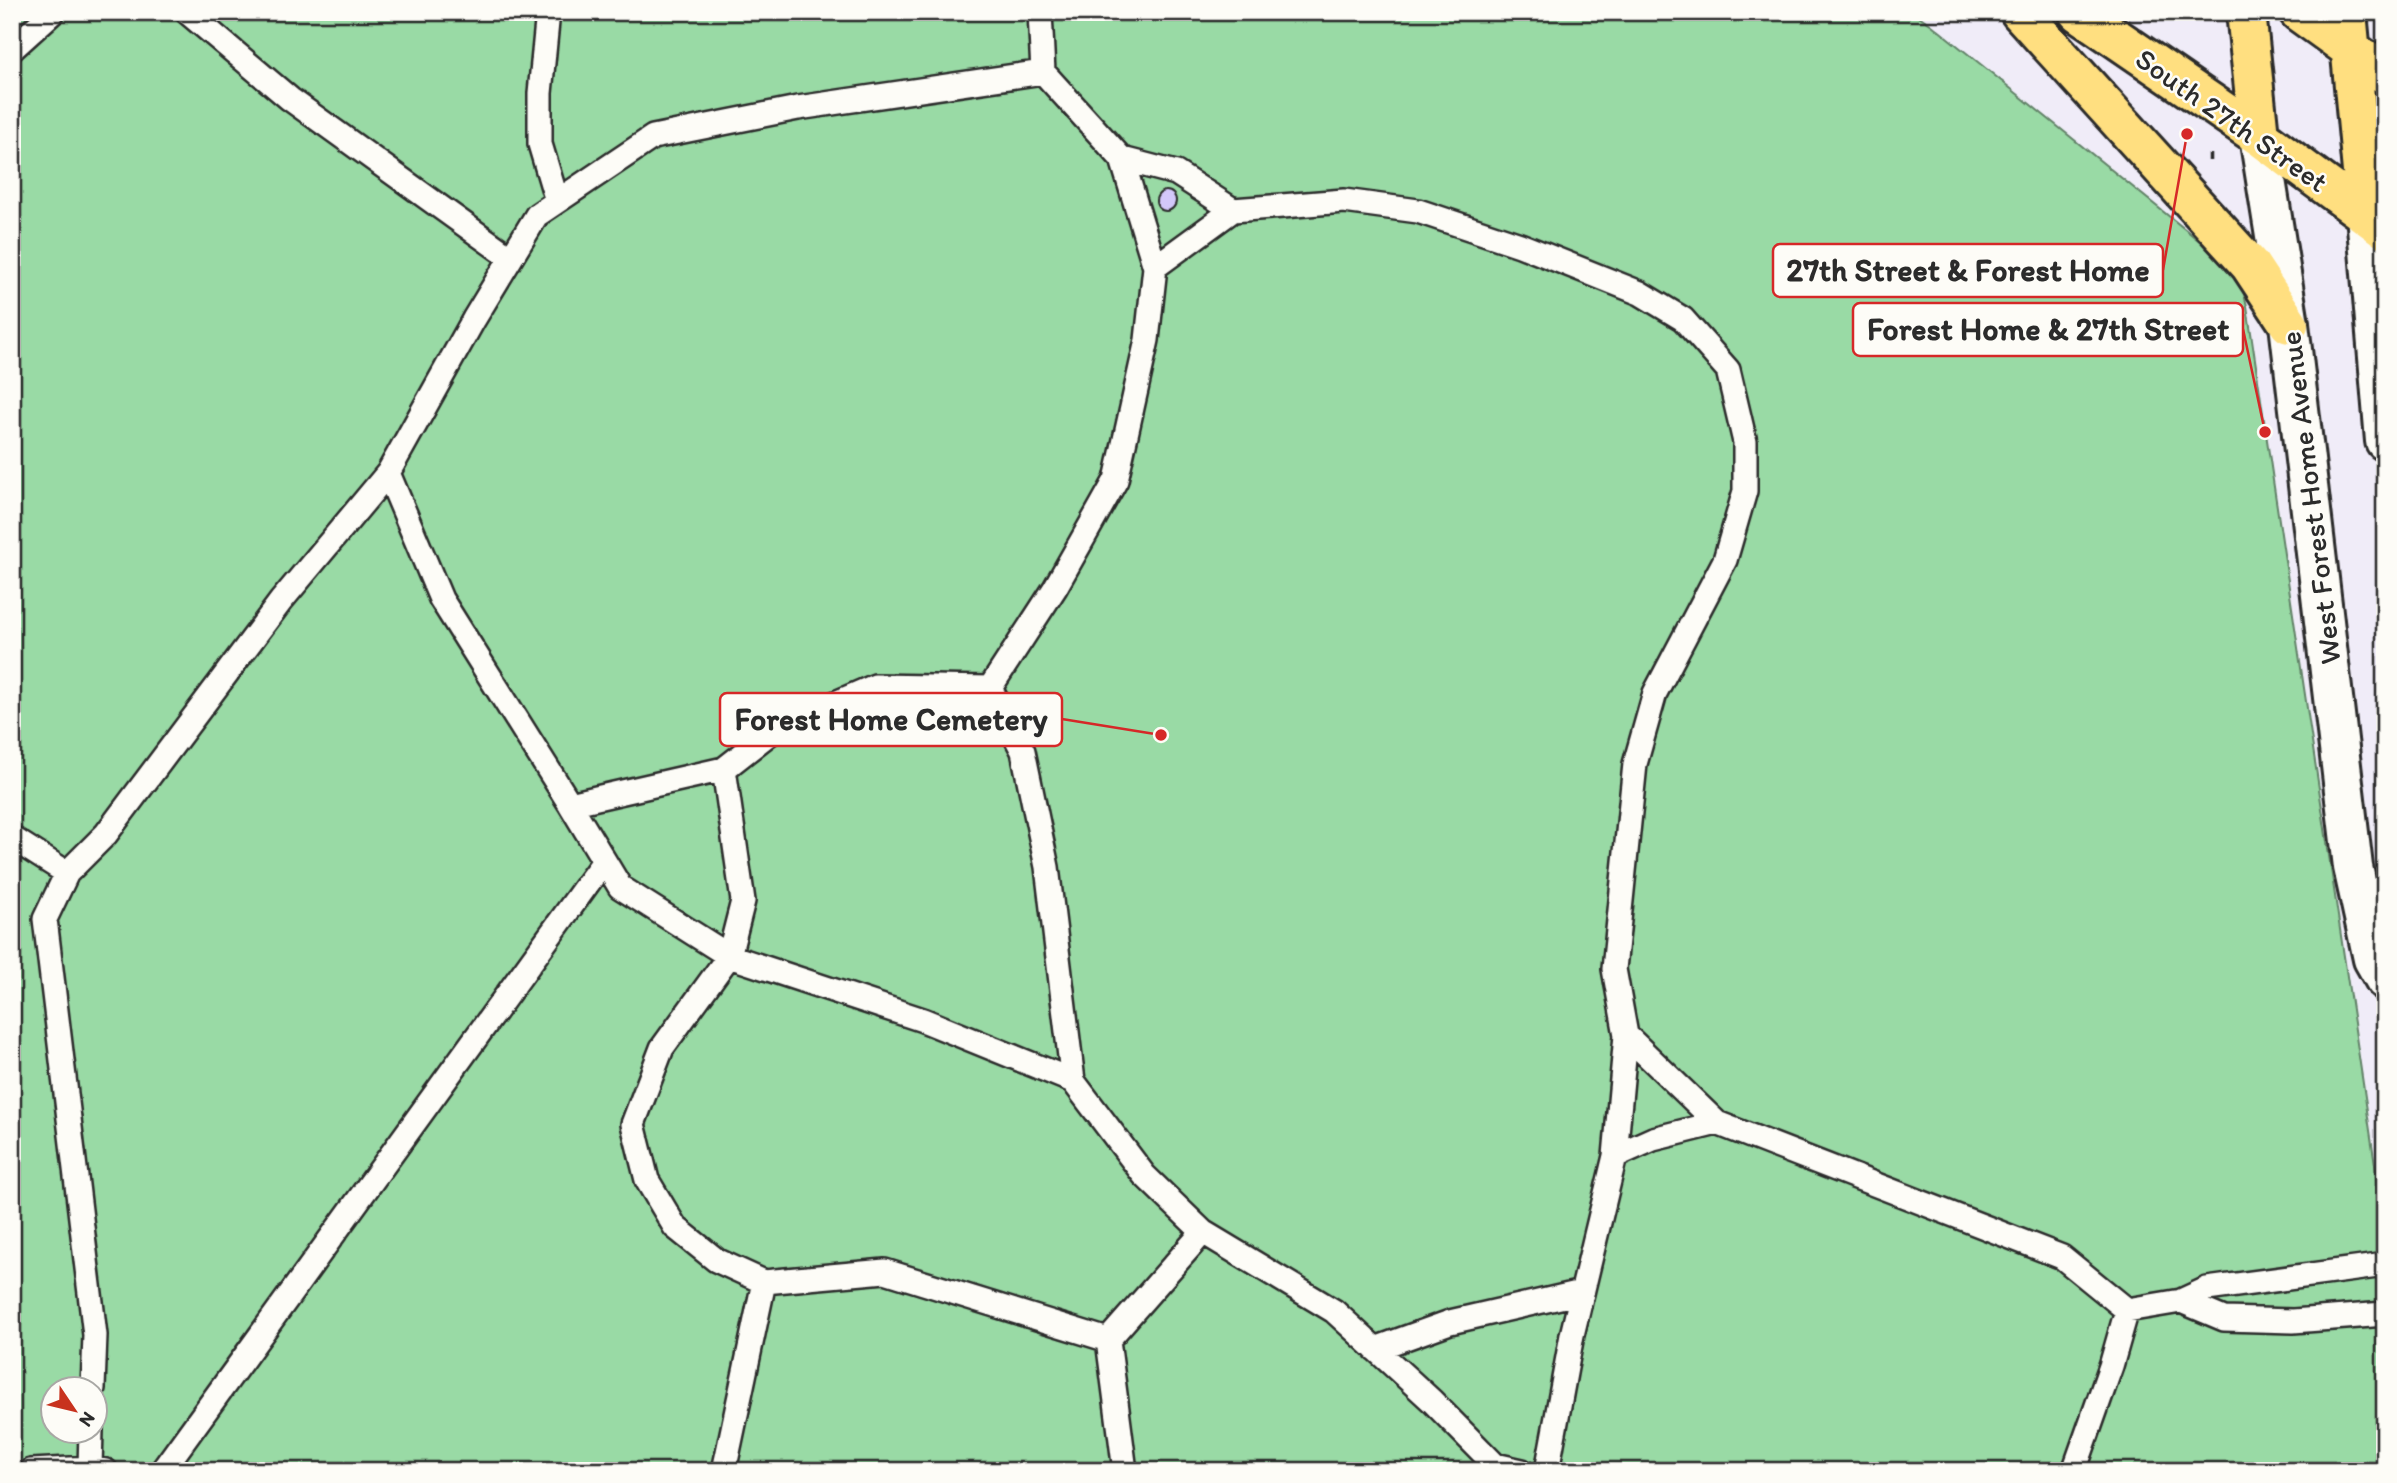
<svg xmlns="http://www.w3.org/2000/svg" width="2397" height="1483" font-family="Itim,sans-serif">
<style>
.green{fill:#99daa5;stroke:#628268;stroke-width:2;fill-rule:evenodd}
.building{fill:#d3c8fa;stroke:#2b2b2b;stroke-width:2}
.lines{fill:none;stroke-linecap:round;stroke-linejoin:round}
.service-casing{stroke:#2b2b2b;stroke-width:28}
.secondary-casing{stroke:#2b2b2b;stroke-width:44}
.primary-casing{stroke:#2b2b2b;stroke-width:44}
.path{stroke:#2b2b2b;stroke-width:4.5;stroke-dasharray:7 5;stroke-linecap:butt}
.service{stroke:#fdfcf7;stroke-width:23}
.secondary{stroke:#fdfcf7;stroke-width:38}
.primary{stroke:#ffdf80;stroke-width:38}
.labels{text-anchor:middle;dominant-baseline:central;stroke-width:5;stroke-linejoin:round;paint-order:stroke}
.street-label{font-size:30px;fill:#2b2b2b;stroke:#fdfcf7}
.leader{fill:none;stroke:#d62828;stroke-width:2.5}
.callout-dot{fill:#d62828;stroke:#fdfcf7;stroke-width:2.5}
.callout{fill:#fdfcf7;stroke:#d62828;stroke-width:2.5}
.callout-label{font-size:32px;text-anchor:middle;font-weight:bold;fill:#2b2b2b}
</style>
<rect width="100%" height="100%" fill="#f0ecf8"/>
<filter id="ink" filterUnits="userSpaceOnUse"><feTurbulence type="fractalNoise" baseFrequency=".0143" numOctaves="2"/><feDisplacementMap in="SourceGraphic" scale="14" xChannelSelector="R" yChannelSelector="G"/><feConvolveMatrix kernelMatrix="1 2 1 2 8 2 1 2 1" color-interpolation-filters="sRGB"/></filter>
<g filter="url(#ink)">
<path class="green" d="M 12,12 L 1913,12 L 1932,25 L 2228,264 L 2241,283 L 2247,306 L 2375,1164 L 2385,1287 L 2385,1471 L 12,1471 ZM 52,1388 L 94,1388 L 94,1430 L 52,1430 Z"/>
<path class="building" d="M1156 201a10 10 0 1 1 20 0a10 10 0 1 1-20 0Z"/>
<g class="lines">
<defs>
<path id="service" d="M 187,12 L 290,99 L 511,258
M 548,12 L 540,93 L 540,144 L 557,201
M 1040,12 L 1043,72
M 12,49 L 53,12
M 1122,159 L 1176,173 L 1233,210
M 724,769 L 570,804 L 441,599 L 388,473 L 474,319 L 537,215 L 653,137 L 798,108 L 1043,72 L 1122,159 L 1155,267
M 570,804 L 620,887 L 729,956 L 743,901 L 724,769 L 775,729 L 875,686 L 990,688
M 12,838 L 67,873
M 1615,1156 L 1653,1139 L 1717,1123
M 1203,1232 L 1144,1175 L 1073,1081 L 1047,867 L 1023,751 L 990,688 L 1055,588 L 1116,480 L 1147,340 L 1155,267 L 1233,210 L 1344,201 L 1418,211 L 1520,245 L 1640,293 L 1683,319 L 1728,370 L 1745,442 L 1745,491 L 1725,560 L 1655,693 L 1635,764 L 1614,969 L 1626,1035
M 2385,1265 L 2207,1289 L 2181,1301 L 2224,1319 L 2293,1321 L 2385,1314
M 764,1282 L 716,1260 L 675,1227 L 647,1180 L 633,1124 L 662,1048 L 729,956 L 923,1020 L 1073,1081
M 1108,1340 L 1125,1471
M 1375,1349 L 1450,1322 L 1582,1292
M 93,1388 L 95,1335 L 45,919 L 67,873 L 106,834 L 281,601 L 388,473
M 91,1430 L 90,1468 L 106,1471
M 31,1471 L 90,1468
M 162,1471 L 604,861
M 724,1471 L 764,1282 L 885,1271 L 1108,1340 L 1203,1232 L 1334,1311 L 1432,1401 L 1495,1465 L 1522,1471
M 1547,1471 L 1572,1335 L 1615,1156 L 1626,1035 L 1717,1123 L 2062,1257 L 2127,1310 L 2181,1301
M 2074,1471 L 2111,1366 L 2127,1310"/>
<path id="secondary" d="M 2259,136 L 2289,324 L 2353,867 L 2373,959 L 2385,980
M 2366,214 L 2385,441"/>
<path id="primary" d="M 2020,12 L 2250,265 L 2289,324
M 2078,12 L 2259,136 L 2385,229
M 2246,12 L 2259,136
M 2299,12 L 2385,74
M 2347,12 L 2366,214"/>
</defs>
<use href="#service" class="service-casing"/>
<use href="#secondary" class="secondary-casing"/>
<use href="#primary" class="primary-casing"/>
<path class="path" d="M 2210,154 L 2210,164"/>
<use href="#service" class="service"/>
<use href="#secondary" class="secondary"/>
<use href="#primary" class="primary"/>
</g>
</g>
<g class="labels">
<g class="street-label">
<text transform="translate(2232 120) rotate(35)">South 27th Street</text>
<text transform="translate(2310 498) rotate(-97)">West Forest Home Avenue</text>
</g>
</g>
<path class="leader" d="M2187 134L2163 270M2265 432L2243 329M1161 735L1062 719"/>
<g class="callout-dot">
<circle cx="2187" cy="134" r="7"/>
<circle cx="2265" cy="432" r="7"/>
<circle cx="1161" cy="735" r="7"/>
</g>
<g class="callout">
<rect x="1773" y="244" width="390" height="53" rx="7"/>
<rect x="1853" y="303" width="390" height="53" rx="7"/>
<rect x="720" y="693" width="342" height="53" rx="7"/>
</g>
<g class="callout-label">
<text x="1968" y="281">27th Street &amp; Forest Home</text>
<text x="2048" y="340">Forest Home &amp; 27th Street</text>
<text x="891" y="730">Forest Home Cemetery</text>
</g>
<rect width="2397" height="1483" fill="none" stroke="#fdfcf7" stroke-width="42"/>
<rect x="21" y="21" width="2355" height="1441" fill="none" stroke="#2b2b2b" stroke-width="2.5" filter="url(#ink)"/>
<g transform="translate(74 1410) rotate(125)"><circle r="33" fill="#fdfcf7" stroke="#a9a8a5" stroke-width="2"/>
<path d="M0-5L12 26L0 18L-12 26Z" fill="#c8321e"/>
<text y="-10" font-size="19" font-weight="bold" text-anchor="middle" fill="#2b2b2b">N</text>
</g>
</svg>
